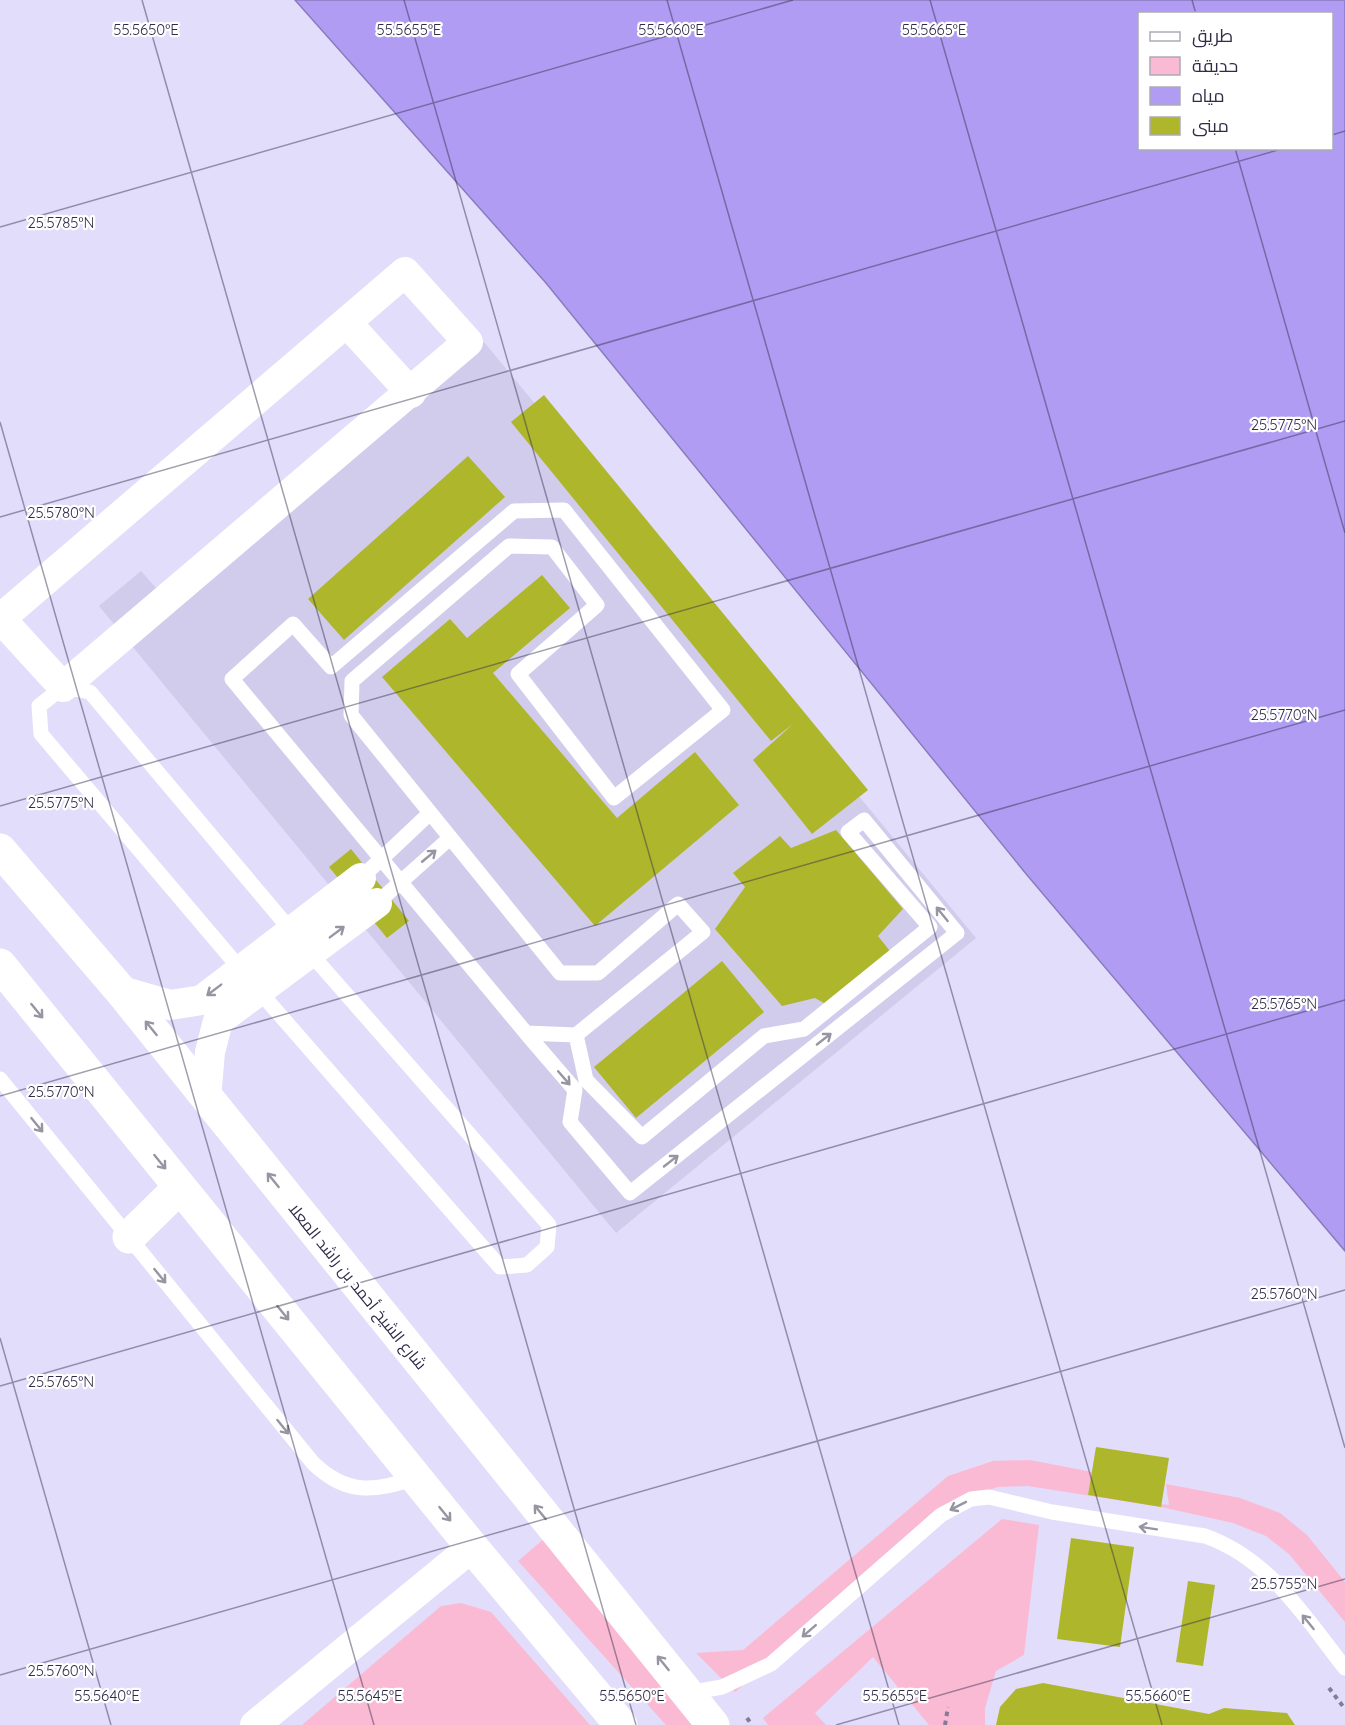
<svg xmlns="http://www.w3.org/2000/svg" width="1345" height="1725" font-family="Quicksand,Cairo,sans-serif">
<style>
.built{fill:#d1ccec}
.green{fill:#fbbad4}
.water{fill:#b09df3;stroke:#8a7bbf;stroke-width:1.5;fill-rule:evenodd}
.building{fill:#aeb72c}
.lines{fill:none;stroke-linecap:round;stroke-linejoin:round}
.path{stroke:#827c99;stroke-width:4;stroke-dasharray:4.5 4.5;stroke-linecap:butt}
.service{stroke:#fff;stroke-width:15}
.minor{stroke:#fff;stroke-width:30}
.secondary{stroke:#fff;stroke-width:33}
.oneway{stroke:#9895a3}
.ticks{fill:none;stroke:#312b47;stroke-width:1.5;stroke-opacity:0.45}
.labels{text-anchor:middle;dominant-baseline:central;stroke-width:4.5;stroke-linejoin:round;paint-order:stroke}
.street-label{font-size:16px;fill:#312b47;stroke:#fff}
.ticks-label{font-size:15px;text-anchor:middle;fill:#312b47;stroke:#fff;stroke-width:4.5;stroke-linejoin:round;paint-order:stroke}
</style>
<rect width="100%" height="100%" fill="#e2ddfb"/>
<path class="built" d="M 484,342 L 976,938 L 616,1233 L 99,606 L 141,571 L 174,608 Z"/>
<path class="green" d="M 1030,1460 L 1092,1472 L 1088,1495 L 1169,1505 L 1166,1484 L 1240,1498 L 1280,1513 L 1307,1535 L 1345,1582 L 1345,1622 L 1289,1554 L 1266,1536 L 1233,1523 L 1161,1507 L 1028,1486 L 998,1487 L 961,1499 L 735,1692 L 696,1653 L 743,1650 L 948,1476 L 993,1461 Z
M 1002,1519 L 1039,1525 L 1024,1655 L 996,1671 L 985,1708 L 985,1725 L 929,1725 L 873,1657 L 815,1713 L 826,1725 L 768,1725 L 763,1718 Z
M 545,1538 L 696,1725 L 666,1725 L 518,1561 Z
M 461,1603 L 491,1612 L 590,1725 L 302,1725 L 441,1606 Z"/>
<path class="water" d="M 295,0 L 1345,0 L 1345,1251 L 1027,875 L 546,283 ZM 1140,14 L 1332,14 L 1332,148 L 1140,148 Z"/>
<path class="building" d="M 544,395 L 868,790 L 812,834 L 753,760 L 793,724 L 771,741 L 511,422 Z
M 468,456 L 505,497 L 344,640 L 308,599 Z
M 542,575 L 570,608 L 493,673 L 617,818 L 695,752 L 739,805 L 595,926 L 382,677 L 450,619 L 467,638 Z
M 836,830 L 903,909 L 878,936 L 893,955 L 829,1006 L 815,998 L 782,1006 L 715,929 L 745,887 L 733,873 L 780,836 L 791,848 Z
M 351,849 L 409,921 L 387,938 L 329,867 Z
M 722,961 L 764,1012 L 636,1118 L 594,1067 Z
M 1096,1447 L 1169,1458 L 1161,1507 L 1088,1495 Z
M 1071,1538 L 1134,1547 L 1120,1647 L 1057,1639 Z
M 1188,1581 L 1215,1585 L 1203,1666 L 1176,1662 Z
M 1043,1683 L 1209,1714 L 1224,1708 L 1287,1713 L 1295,1725 L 996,1725 L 1000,1707 L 1016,1689 Z"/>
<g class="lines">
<path class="path" d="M 1329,1688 L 1345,1709
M 747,1718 L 752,1725
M 945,1725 L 948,1707"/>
<path class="service" d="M 564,510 L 723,710 L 614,798 L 518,674 L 597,605 L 552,547 L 509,546 L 352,681 L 351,715 L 560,973 L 598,973 L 678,904 L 703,932 L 576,1035 L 526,1033 L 232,679 L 293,624 L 331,667 L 514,511 Z
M 63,687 L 90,692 L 310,953 L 549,1225 L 547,1247 L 527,1265 L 500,1267 L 259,991 L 41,734 L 39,706 Z
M 361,878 L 430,813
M 377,903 L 450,838
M 526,1033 L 575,1090 L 570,1122 L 630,1193 L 957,933 L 864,820 L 848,832 L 930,927 L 804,1029 L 764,1036 L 642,1137 L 586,1080 L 576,1035
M 0,1079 L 313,1463 C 347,1496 374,1491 416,1478
M 688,1693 L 722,1687 L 771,1664 L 941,1515 L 971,1499 L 989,1497 L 1052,1512 L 1205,1536 C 1270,1559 1304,1616 1345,1668"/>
<path class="minor" d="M 347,323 L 411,393
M 0,619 L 405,272 L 468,342 L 63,687 L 1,619
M 121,991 L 170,1005 L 202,1000 L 361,878
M 206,1098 L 210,1052 L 218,1021 L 377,903
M 255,1725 L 472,1547"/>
<path class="secondary" d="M 0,850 L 121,991 L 713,1725
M 0,965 L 472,1547 L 621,1725
M 129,1237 L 180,1187"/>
</g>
<defs><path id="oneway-shaft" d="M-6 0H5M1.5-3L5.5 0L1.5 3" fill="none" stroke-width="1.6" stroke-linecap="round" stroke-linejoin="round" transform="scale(1.5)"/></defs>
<g class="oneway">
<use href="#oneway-shaft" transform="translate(429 856) rotate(-40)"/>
<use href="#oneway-shaft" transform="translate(942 914) rotate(-129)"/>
<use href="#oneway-shaft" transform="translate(337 932) rotate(-37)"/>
<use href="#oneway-shaft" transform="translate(214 990) rotate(143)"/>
<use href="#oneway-shaft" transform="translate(37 1011) rotate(51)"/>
<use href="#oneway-shaft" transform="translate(151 1028) rotate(-129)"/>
<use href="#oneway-shaft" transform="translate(824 1039) rotate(-38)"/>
<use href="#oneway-shaft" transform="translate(564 1078) rotate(49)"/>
<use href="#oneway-shaft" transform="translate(37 1125) rotate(51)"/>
<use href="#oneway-shaft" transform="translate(671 1161) rotate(-38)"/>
<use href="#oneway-shaft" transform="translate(160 1162) rotate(51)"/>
<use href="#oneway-shaft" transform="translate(273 1180) rotate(-129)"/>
<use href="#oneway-shaft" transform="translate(160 1276) rotate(51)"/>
<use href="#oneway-shaft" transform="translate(283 1313) rotate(51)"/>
<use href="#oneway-shaft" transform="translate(283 1427) rotate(51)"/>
<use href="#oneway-shaft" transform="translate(958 1506) rotate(153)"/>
<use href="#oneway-shaft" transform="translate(540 1512) rotate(-129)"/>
<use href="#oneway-shaft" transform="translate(445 1514) rotate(51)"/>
<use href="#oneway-shaft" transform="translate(1148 1528) rotate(-171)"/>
<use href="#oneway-shaft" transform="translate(1308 1622) rotate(-129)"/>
<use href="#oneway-shaft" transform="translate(809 1631) rotate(139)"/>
<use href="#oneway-shaft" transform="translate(663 1663) rotate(-129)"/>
</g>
<path class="ticks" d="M 142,0 L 636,1725M 404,0 L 899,1725M 667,0 L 1162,1725M 930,0 L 1345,1448M 1192,0 L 1196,14M 1332,135 L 1345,131M 1235,148 L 1345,533M 0,227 L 793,0M 0,422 L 374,1725M 0,517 L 1285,148M 0,806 L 1345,421M 0,1096 L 1345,710M 0,1338 L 111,1725M 0,1386 L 1345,1000M 0,1675 L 1345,1290M 836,1725 L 1345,1579"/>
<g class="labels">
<g class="street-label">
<text transform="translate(358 1286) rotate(51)">شارع الشيخ أحمد بن راشد المعلا</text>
</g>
</g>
<g class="ticks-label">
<text x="146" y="35">55.5650°E</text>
<text x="409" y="35">55.5655°E</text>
<text x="671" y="35">55.5660°E</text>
<text x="934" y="35">55.5665°E</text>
<text x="61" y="228">25.5785°N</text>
<text x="1284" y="430">25.5775°N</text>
<text x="61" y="518">25.5780°N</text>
<text x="1284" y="720">25.5770°N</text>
<text x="61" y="808">25.5775°N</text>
<text x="1284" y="1009">25.5765°N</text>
<text x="61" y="1097">25.5770°N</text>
<text x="1284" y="1299">25.5760°N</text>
<text x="61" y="1387">25.5765°N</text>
<text x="1284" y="1589">25.5755°N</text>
<text x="61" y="1676">25.5760°N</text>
<text x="107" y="1701">55.5640°E</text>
<text x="370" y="1701">55.5645°E</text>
<text x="632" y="1701">55.5650°E</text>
<text x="895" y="1701">55.5655°E</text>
<text x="1158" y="1701">55.5660°E</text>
</g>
<rect x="1138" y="12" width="195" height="138" fill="#ffffff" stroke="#adaab5" stroke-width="1.5"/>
<rect x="1150" y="32" width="30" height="9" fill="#ffffff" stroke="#adaab5" stroke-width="1.5"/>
<text x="1192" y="42" font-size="18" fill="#312b47">طريق</text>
<rect x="1150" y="57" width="30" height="18" fill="#fbbad4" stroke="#adaab5" stroke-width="1.5"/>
<text x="1192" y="72" font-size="18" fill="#312b47">حديقة</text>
<rect x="1150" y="87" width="30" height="18" fill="#b09df3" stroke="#adaab5" stroke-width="1.5"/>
<text x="1192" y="102" font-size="18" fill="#312b47">مياه</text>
<rect x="1150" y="117" width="30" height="18" fill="#aeb72c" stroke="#adaab5" stroke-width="1.5"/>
<text x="1192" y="132" font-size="18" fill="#312b47">مبنى</text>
</svg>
